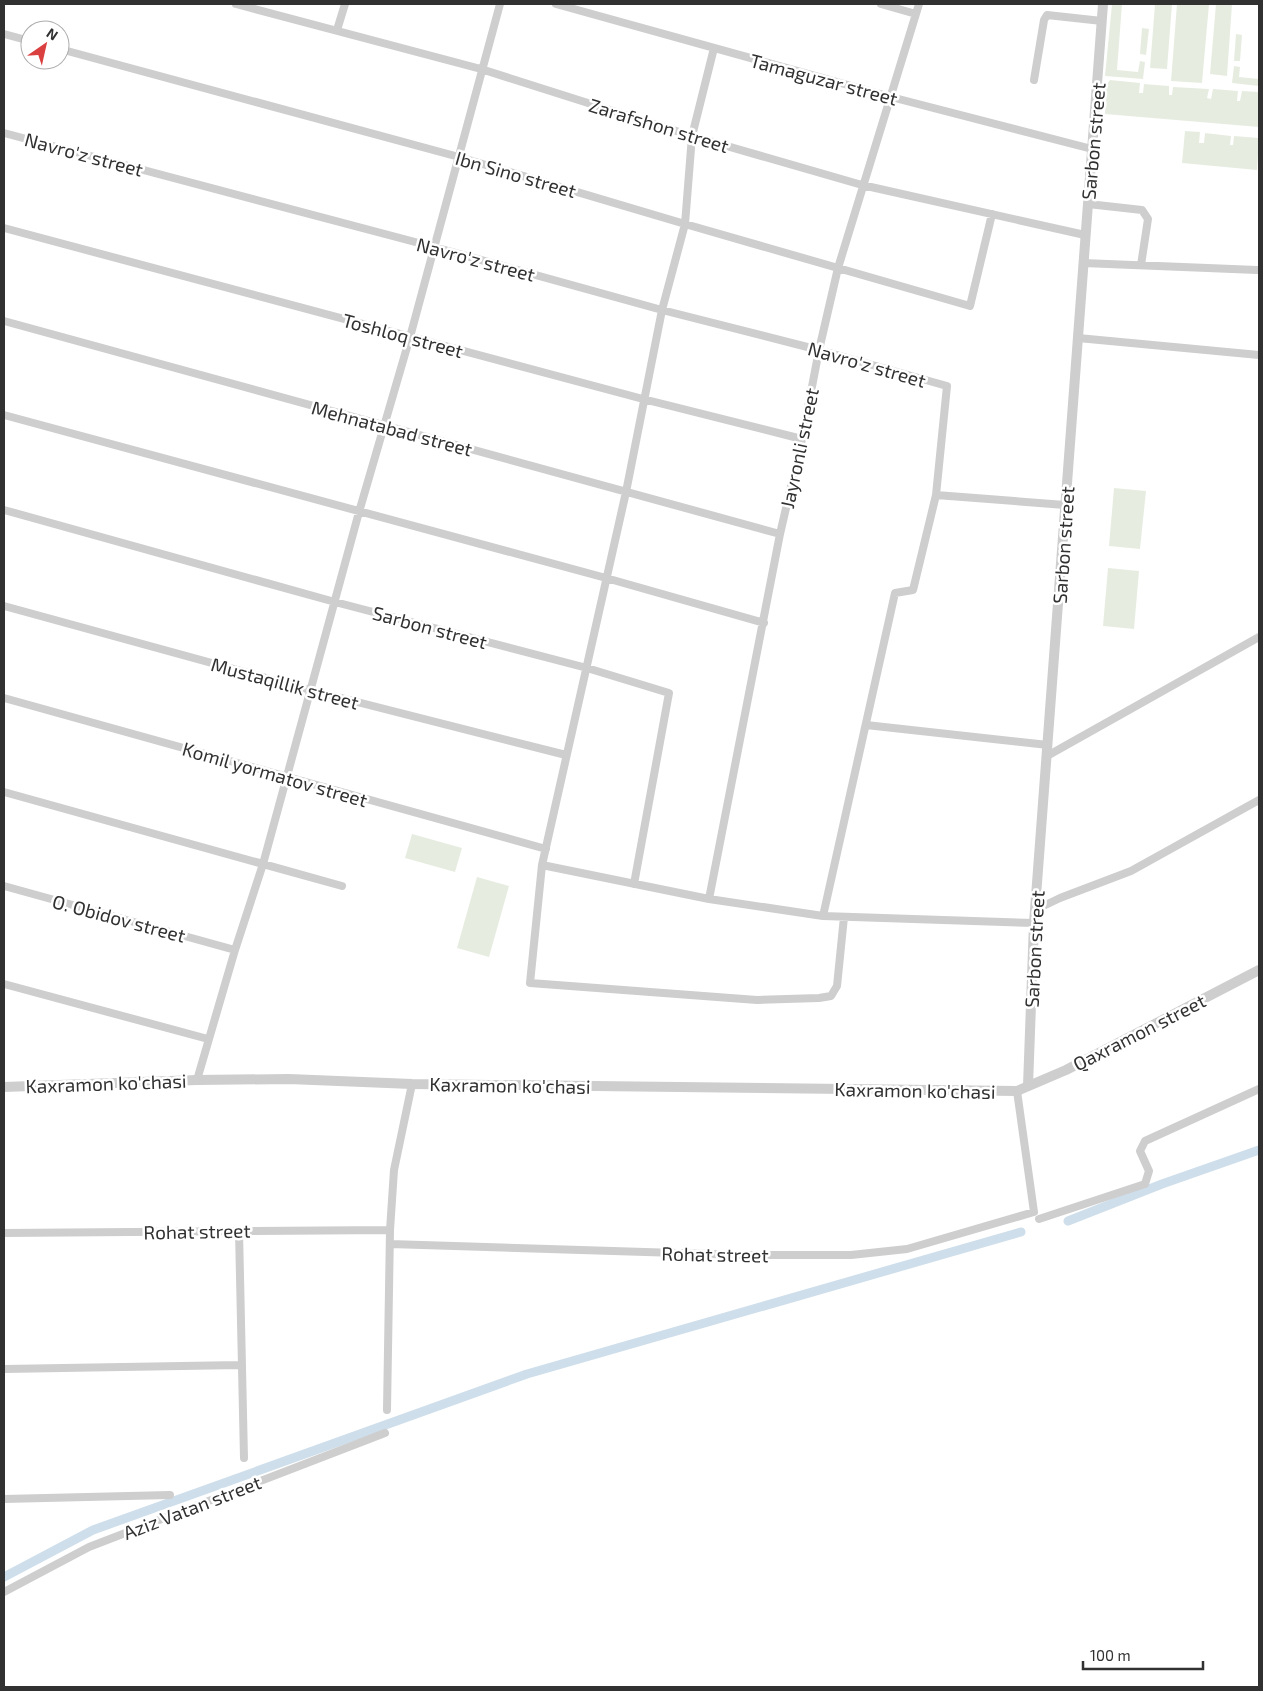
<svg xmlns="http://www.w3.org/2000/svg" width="1263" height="1691" font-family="'Exo 2',sans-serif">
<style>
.green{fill:#e6ede0}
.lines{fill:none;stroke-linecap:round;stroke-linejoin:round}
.canal{stroke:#cedeeb;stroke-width:9}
.minor{stroke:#cecece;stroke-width:8}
.tertiary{stroke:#cecece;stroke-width:10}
.labels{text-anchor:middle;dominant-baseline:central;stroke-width:5;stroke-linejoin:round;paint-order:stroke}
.street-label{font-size:19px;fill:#313131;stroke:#fff}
</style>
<rect width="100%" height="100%" fill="#fff"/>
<path class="green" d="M 1112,4 L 1122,4 L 1117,70 L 1138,72 L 1140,61 L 1145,62 L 1143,79 L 1105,76 Z
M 1155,4 L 1172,4 L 1167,69 L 1150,68 Z
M 1177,4 L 1209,4 L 1202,83 L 1171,81 Z
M 1216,4 L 1232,4 L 1227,76 L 1210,74 Z
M 1142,28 L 1149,29 L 1146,55 L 1140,54 Z
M 1236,34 L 1242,35 L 1240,61 L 1234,61 Z
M 1234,66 L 1240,67 L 1239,77 L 1259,79 L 1259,86 L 1232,83 Z
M 1110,80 L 1140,83 L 1139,93 L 1143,93 L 1144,84 L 1169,86 L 1169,95 L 1172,95 L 1173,87 L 1209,89 L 1207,98 L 1211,99 L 1213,89 L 1238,91 L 1237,101 L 1240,101 L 1242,91 L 1259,92 L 1259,127 L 1105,114 L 1106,85 Z
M 1185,131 L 1200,132 L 1199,143 L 1204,143 L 1205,133 L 1231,136 L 1230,145 L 1233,145 L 1234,136 L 1259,138 L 1257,170 L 1182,163 Z
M 1114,488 L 1146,491 L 1140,549 L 1109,546 Z
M 1108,568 L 1139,571 L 1134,629 L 1103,626 Z
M 412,834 L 462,848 L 455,872 L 405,858 Z
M 477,877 L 509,886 L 489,957 L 457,948 Z"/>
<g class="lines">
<path class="canal" d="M 1068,1221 L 1162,1184 L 1259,1150
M 4,1577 L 93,1530 L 527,1374 L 1021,1232"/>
<path class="minor" d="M 236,4 L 481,69 L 692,136 L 862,185 L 1085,235
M 556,4 L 891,97 L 1092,149
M 881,4 L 916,14
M 337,30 L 345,4
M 4,34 L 30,41
M 714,48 L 692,136 L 685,224 L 662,310 L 626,492 L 542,865 L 530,983 L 757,1000 L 819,998 L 831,996 L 837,986 L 844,917
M 60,49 L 459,157 L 685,224 L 970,306 L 992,214
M 1034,80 L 1044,20 L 1047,15 L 1102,21
M 4,133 L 434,247 L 662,310 L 819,350 L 947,386 L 936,495 L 913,590 L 895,593 L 823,916
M 1088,204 L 1142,210 L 1148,219 L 1141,265
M 4,228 L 643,399 L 802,439
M 1083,263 L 1257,270
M 4,321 L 780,534
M 1078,338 L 1259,355
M 4,415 L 606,578 L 764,623
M 936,495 L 1065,505
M 4,510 L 335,602 L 587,668 L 669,693 L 634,884
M 4,606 L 310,690 L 566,755
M 4,698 L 546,849
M 866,725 L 1048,745
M 1047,756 L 1259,637
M 4,792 L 342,886
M 542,865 L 709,899 L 823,916 L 1034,923
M 4,886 L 235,950
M 709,899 L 780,534 L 802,439 L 819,350 L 838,268 L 919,4
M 1035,910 L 1060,898 L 1131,871 L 1259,800
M 4,984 L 208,1039
M 197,1080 L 235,950 L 263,864 L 359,512 L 410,337 L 500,4
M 1039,1219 L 1145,1184 L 1149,1171 L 1140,1151 L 1145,1141 L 1259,1089
M 239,1231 L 244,1458
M 4,1233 L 390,1230
M 390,1244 L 742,1255 L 851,1255 L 907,1249 L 1034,1212 L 1017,1091
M 4,1369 L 241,1365
M 387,1410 L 390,1230 L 394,1170 L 412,1084
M 4,1499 L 170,1495
M 4,1592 L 89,1547 L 385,1433"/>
<path class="tertiary" d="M 1028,1086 L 1034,923 L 1103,4
M 4,1087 L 197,1080 L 289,1079 L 412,1084 L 1017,1091 L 1066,1070 L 1259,970"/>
</g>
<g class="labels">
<g class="street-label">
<text transform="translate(824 79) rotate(15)">Tamaguzar street</text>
<text transform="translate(659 125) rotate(17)">Zarafshon street</text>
<text transform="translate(1093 141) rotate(-85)">Sarbon street</text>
<text transform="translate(84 154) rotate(15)">Navro'z street</text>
<text transform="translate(516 174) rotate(16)">Ibn Sino street</text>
<text transform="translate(476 259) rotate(15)">Navro'z street</text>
<text transform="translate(403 335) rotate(15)">Toshloq street</text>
<text transform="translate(867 364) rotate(16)">Navro'z street</text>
<text transform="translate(392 428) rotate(15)">Mehnatаbаd street</text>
<text transform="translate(799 448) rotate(-78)">Jayronli street</text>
<text transform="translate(1063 545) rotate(-86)">Sarbon street</text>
<text transform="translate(430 627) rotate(15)">Sarbon street</text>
<text transform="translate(285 683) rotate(15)">Mustaqillik street</text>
<text transform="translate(275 774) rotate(16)">Komil yormatov street</text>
<text transform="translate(119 918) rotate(15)">O. Obidov street</text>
<text transform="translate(1034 949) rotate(-87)">Sarbon street</text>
<text transform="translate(1139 1032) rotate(-27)">Qaxramon street</text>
<text transform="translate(106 1083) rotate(-2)">Kaxramon ko'chasi</text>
<text transform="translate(510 1085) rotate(1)">Kaxramon ko'chasi</text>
<text transform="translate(915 1090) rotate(1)">Kaxramon ko'chasi</text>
<text transform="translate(197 1231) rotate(-1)">Rohat street</text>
<text transform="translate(715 1254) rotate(1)">Rohat street</text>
<text transform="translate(192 1507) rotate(-21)">Aziz Vatan street</text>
</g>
</g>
<rect width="1263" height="1691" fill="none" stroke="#313131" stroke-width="10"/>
<g transform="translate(45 45) rotate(34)"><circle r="24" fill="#ffffff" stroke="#adadad"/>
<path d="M0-4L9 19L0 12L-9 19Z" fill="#db4040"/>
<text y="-8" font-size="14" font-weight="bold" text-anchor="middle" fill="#313131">N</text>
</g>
<path d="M1083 1661v8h120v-8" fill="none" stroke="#313131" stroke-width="2.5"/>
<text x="1090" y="1661" font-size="15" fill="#313131" stroke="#ffffff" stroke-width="4" paint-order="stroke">100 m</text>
</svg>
